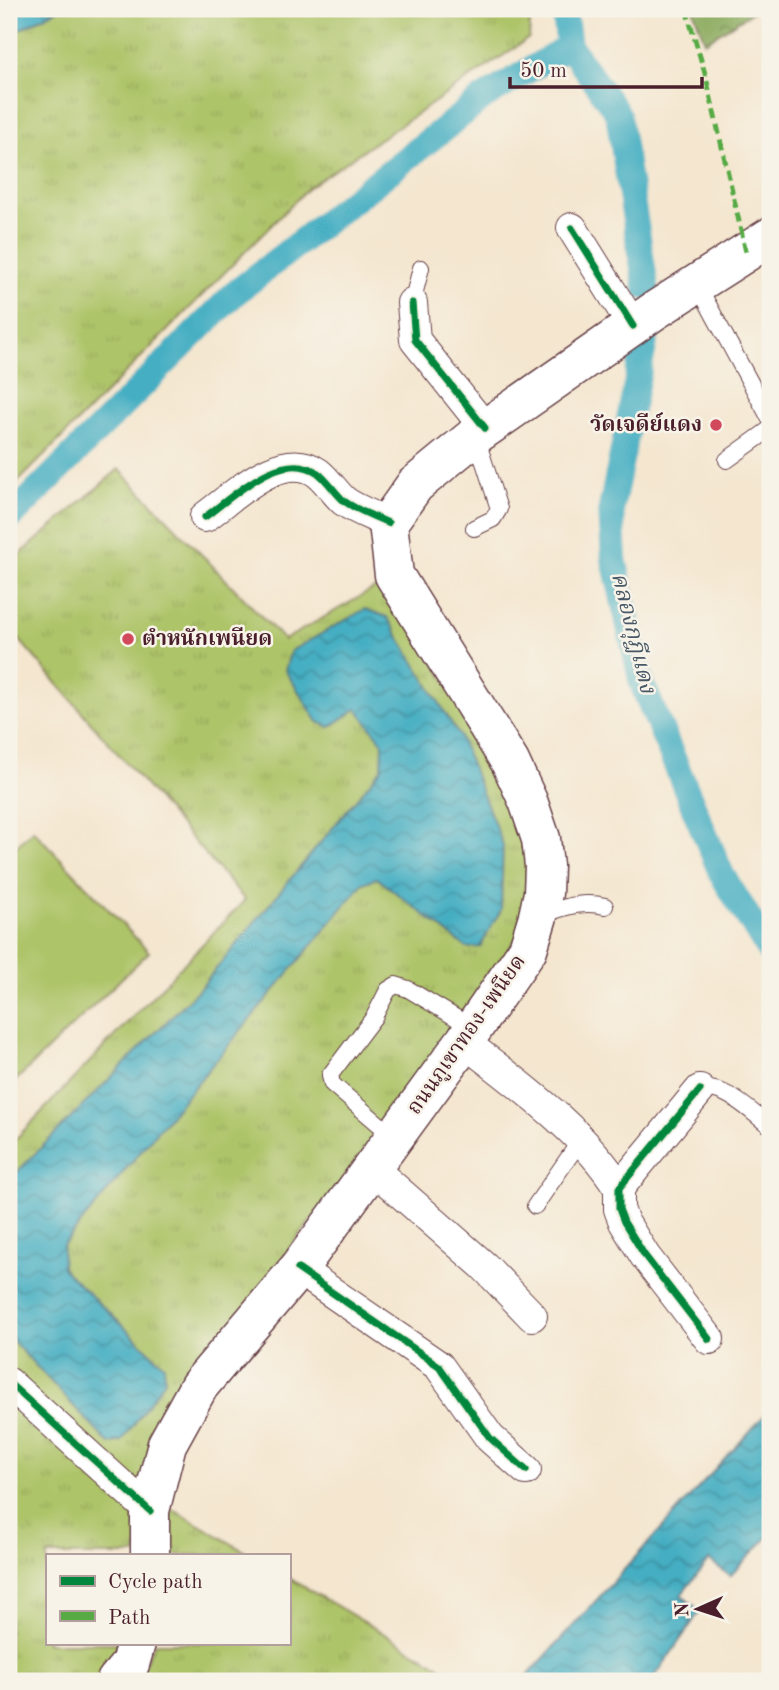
<svg xmlns="http://www.w3.org/2000/svg" width="779" height="1690" font-family="'Old Standard TT','Noto Serif Thai',serif">
<style>
.grass{fill:url(#grass-tufts);stroke:#7c724a;stroke-width:2}
.forest{fill:url(#forest-crowns);stroke:#6a6444;stroke-width:2}
.park{fill:#aec469;stroke:#7c724a;stroke-width:2}
.water{fill:url(#water-waves);stroke:#476676;stroke-width:2}
.lines{fill:none;stroke-linecap:round;stroke-linejoin:round}
.canal{stroke:#44aec2;stroke-width:26}
.service-casing{stroke:#643d44;stroke-width:18}
.minor-casing{stroke:#643d44;stroke-width:32}
.secondary-casing{stroke:#643d44;stroke-width:41}
.service{stroke:#fff;stroke-width:16}
.minor{stroke:#fff;stroke-width:30}
.secondary{stroke:#fff;stroke-width:38}
.quiet{stroke:#57aa44;stroke-width:5;stroke-dasharray:10 5;stroke-linecap:butt}
.cycleway-casing{stroke:#f7f3e8;stroke-width:11}
.cycleway{stroke:#00873e;stroke-width:7}
.poi-dot{fill:#d1495b;stroke:#f7f3e8;stroke-width:2.5}
.labels{text-anchor:middle;dominant-baseline:central;stroke-width:5;stroke-linejoin:round;paint-order:stroke}
.poi-label{font-size:21px;font-weight:bold;fill:#4a1f2b;stroke:#f7f3e8;text-anchor:end}
.street-label{font-size:21px;fill:#4a1f2b;stroke:#f7f3e8}
.water-label{font-size:23px;font-style:italic;fill:#485867;stroke:#f7f3e8}
</style>
<defs>
<pattern id="grass-tufts" width="24" height="20" patternUnits="userSpaceOnUse" patternTransform="scale(1.75)"><rect width="24" height="20" fill="#aec469"/><path d="M3 7l-1-3M5 7V3M7 7l1-3M15 17l-1-3M17 17v-4M19 17l1-3" fill="none" stroke="#97a85b"/></pattern>
<pattern id="forest-crowns" width="20" height="18" patternUnits="userSpaceOnUse" patternTransform="scale(1.75)"><rect width="20" height="18" fill="#8aaa5d"/><path d="M2 6a3 3 0 1 1 6 0M12 15a3 3 0 1 1 6 0" fill="none" stroke="#738a4d"/></pattern>
<pattern id="water-waves" width="16" height="10" patternUnits="userSpaceOnUse" patternTransform="scale(1.75)"><rect width="16" height="10" fill="#44aec2"/><path d="M0 5q4-4 8 0t8 0" fill="none" stroke="#3b8d9e"/></pattern>
</defs>
<rect width="100%" height="100%" fill="#f7f3e8"/>
<filter id="ink" filterUnits="userSpaceOnUse"><feTurbulence type="fractalNoise" baseFrequency=".0143" numOctaves="2"/><feDisplacementMap in="SourceGraphic" scale="14" xChannelSelector="R" yChannelSelector="G"/><feConvolveMatrix kernelMatrix="1 2 1 2 8 2 1 2 1" color-interpolation-filters="sRGB"/></filter>
<filter id="wash" filterUnits="userSpaceOnUse"><feTurbulence type="fractalNoise" baseFrequency=".00686" numOctaves="4" result="noise"/><feDisplacementMap in="SourceGraphic" scale="28" xChannelSelector="R" yChannelSelector="G"/><feGaussianBlur stdDeviation="1.57" result="paint"/><feColorMatrix in="noise" values="0 0 0 0 0 0 0 0 0 0 0 0 0 0 0 0 0 1.4 0 .05"/><feComposite in="paint" operator="in"/></filter>
<g filter="url(#wash)">
<rect width="100%" height="100%" fill="#f4e6cf"/>
<path class="grass" d="M 49,9 L 531,9 L 529,38 L 309,187 L 9,491 L 9,29 Z
M 119,469 L 284,640 L 384,583 L 499,765 L 526,833 L 532,886 L 518,936 L 451,1037 L 191,1378 L 136,1555 L 47,1555 L 47,1643 L 125,1643 L 104,1681 L 9,1681 L 9,1146 L 245,900 L 9,628 L 9,564 Z
M 167,1506 L 251,1555 L 162,1555 Z
M 289,1578 L 465,1681 L 136,1681 L 155,1643 L 289,1643 Z"/>
<path class="forest" d="M 693,9 L 757,9 L 705,42 Z"/>
<path class="park" d="M 33,830 L 149,952 L 9,1087 L 9,853 Z"/>
<path class="water" d="M 9,9 L 59,9 L 9,35 Z
M 365,609 L 387,617 L 460,737 L 503,845 L 501,910 L 480,947 L 467,948 L 377,878 L 363,883 L 63,1245 L 62,1268 L 164,1365 L 165,1380 L 122,1441 L 109,1444 L 9,1337 L 9,1180 L 202,986 L 382,768 L 383,743 L 357,709 L 330,727 L 318,722 L 285,670 L 291,651 Z
M 770,1409 L 770,1535 L 730,1576 L 709,1560 L 681,1595 L 700,1611 L 652,1681 L 523,1681 Z"/>
<g class="lines">
<path class="canal" d="M 564,9 L 569,46 L 618,114 L 646,287
M 647,331 L 611,509 L 614,559 L 642,684 L 722,875 L 770,952
M 9,519 L 234,294 L 483,98 L 569,46"/>
</g>
</g>
<g filter="url(#ink)">
<g class="lines">
<defs>
<path id="service" d="M 697,284 L 770,419
M 412,303 L 421,268
M 727,460 L 770,429
M 474,528 L 493,519 L 499,509 L 476,437
M 541,915 C 563,908 582,900 605,906
M 700,1090 C 724,1083 752,1113 770,1126
M 394,1137 L 332,1084 L 330,1075 L 374,1017 L 388,990 L 396,985 L 408,989 L 473,1028
M 535,1206 L 580,1141"/>
<path id="minor" d="M 572,228 L 633,326
M 412,303 L 415,340 L 485,428
M 205,517 C 233,497 282,447 318,473 C 328,481 335,493 344,501 C 356,510 374,516 388,523
M 464,1042 C 518,1084 583,1130 619,1188
M 700,1090 L 619,1188 L 619,1209 L 624,1222 L 645,1256 L 709,1339
M 372,1168 L 484,1266 L 532,1316
M 298,1269 L 439,1366 L 490,1438 L 526,1470
M 9,1383 L 150,1511"/>
<path id="secondary" d="M 150,1555 L 150,1511 L 167,1444 L 199,1386 L 298,1269 L 464,1042 L 528,949 L 538,916 L 543,893 L 544,866 L 541,839 L 528,801 L 510,762 L 394,575 L 388,523 L 415,485 L 476,435 L 654,311 L 770,237
M 116,1681 L 130,1664 L 136,1643"/>
</defs>
<use href="#service" class="service-casing"/>
<use href="#minor" class="minor-casing"/>
<use href="#secondary" class="secondary-casing"/>
<use href="#service" class="service"/>
<use href="#minor" class="minor"/>
<use href="#secondary" class="secondary"/>
<path class="quiet" d="M 686,9 L 706,77 L 746,252"/>
<defs>
<path id="cycleway" d="M 572,228 L 633,326
M 412,303 L 415,340 L 485,428
M 205,517 C 233,497 282,447 318,473 C 328,481 335,493 344,501 C 356,510 374,516 388,523
M 700,1090 L 619,1188 L 619,1209 L 624,1222 L 645,1256 L 709,1339
M 298,1269 L 439,1366 L 490,1438 L 526,1470
M 9,1383 L 150,1511"/>
</defs>
<use href="#cycleway" class="cycleway-casing"/>
<use href="#cycleway" class="cycleway"/>
</g>
</g>
<g class="poi-dot">
<circle cx="716" cy="425" r="7"/>
<circle cx="128" cy="639" r="7"/>
</g>
<g class="labels">
<g class="poi-label">
<text x="702" y="425">วัดเจดีย์แดง</text>
<text x="142" y="639" text-anchor="start">ตำหนักเพนียด</text>
</g>
<g class="street-label">
<text transform="translate(467 1035) rotate(-55)">ถนนภูเขาทอง-เพนียด</text>
</g>
<g class="water-label">
<text transform="translate(633 633) rotate(76)">คลองกุฎีแดง</text>
</g>
</g>
<rect width="779" height="1690" fill="none" stroke="#f7f3e8" stroke-width="35"/>
<rect x="46" y="1554" width="245" height="91" fill="#f7f3e8" stroke="#b29e9c" stroke-width="2"/>
<rect x="60" y="1576" width="35" height="10" fill="#00873e" stroke="#b29e9c" stroke-width="2"/>
<text x="108" y="1588" font-size="21" fill="#4a1f2b">Cycle path</text>
<rect x="60" y="1611" width="35" height="10" fill="#57aa44" stroke="#b29e9c" stroke-width="2"/>
<text x="108" y="1624" font-size="21" fill="#4a1f2b">Path</text>
<g transform="translate(698 1609) rotate(267)" stroke="#f7f3e8" stroke-width="5" paint-order="stroke">
<path d="M0-5L12 26L0 18L-12 26Z" fill="#4a1f2b"/>
<text y="-10" font-size="19" font-weight="bold" text-anchor="middle" fill="#4a1f2b">N</text>
</g>
<path d="M510 77v10h192v-10" fill="none" stroke="#4a1f2b" stroke-width="3.5"/>
<text x="520" y="77" font-size="21" fill="#4a1f2b" stroke="#f7f3e8" stroke-width="5" paint-order="stroke">50 m</text>
</svg>
